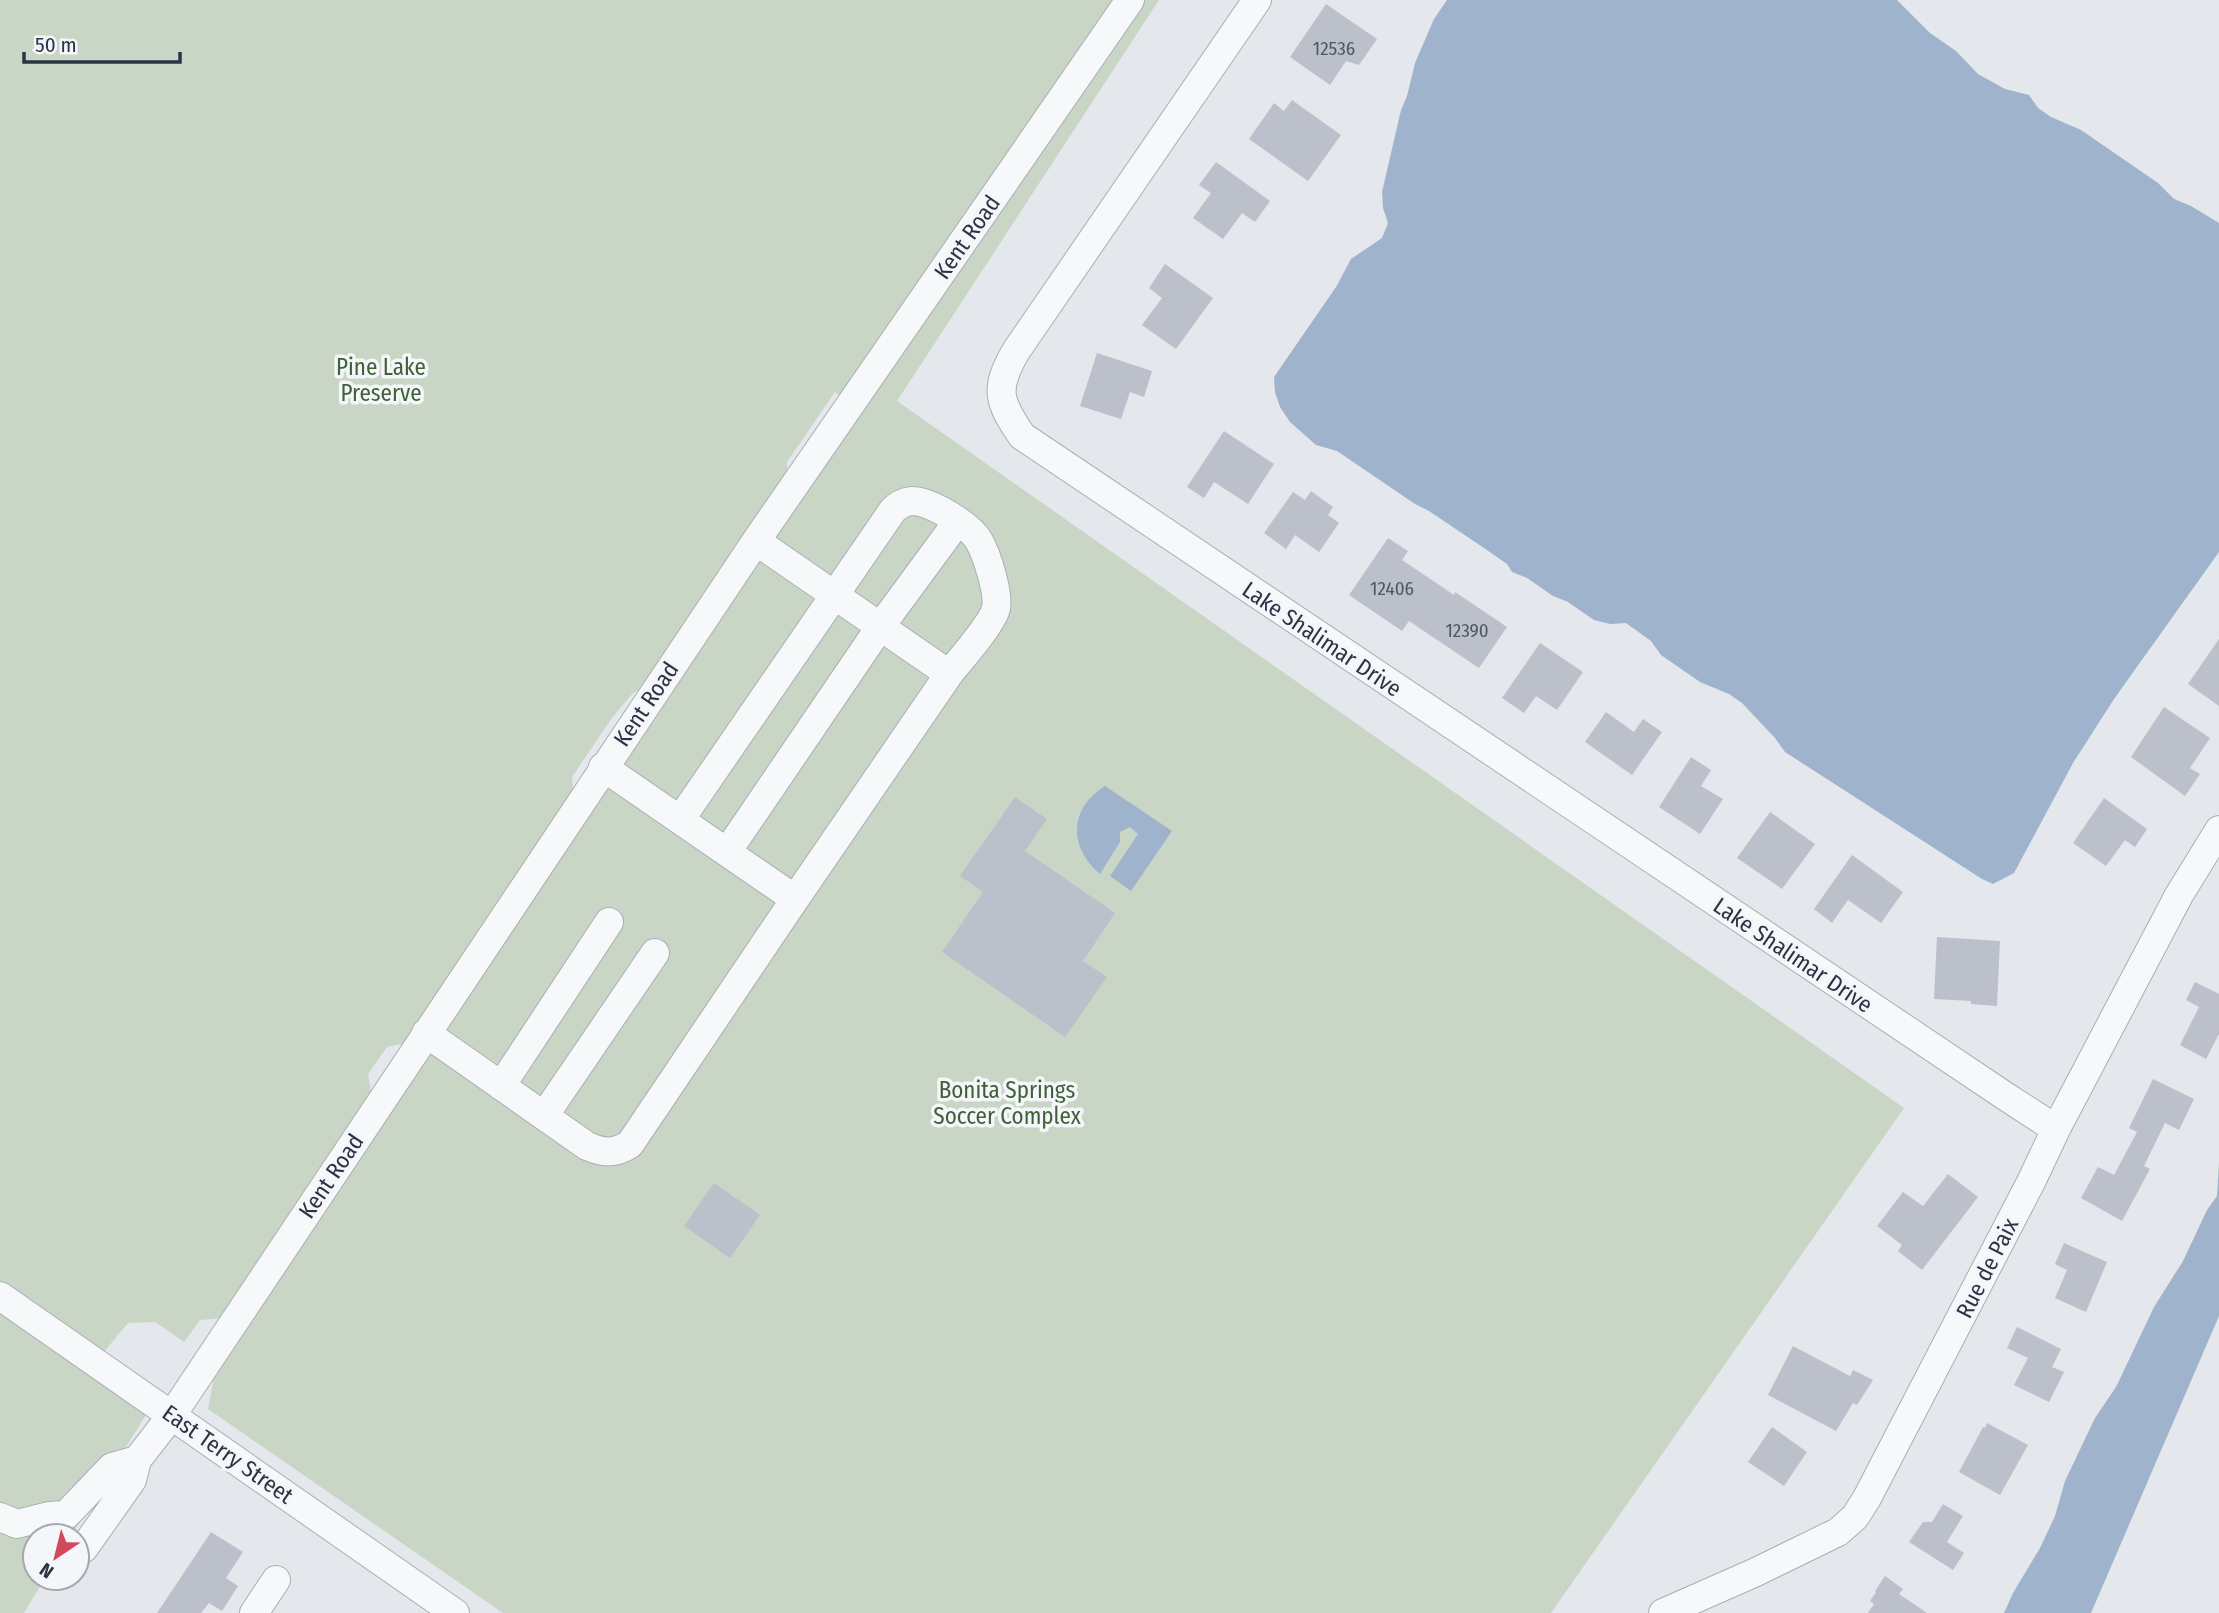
<svg xmlns="http://www.w3.org/2000/svg" width="2219" height="1613" font-family="'Fira Sans Condensed',sans-serif">
<style>
.green{fill:#c9d6c5}
.water{fill:#9fb4cc}
.building{fill:#bbc0ca}
.lines{fill:none;stroke-linecap:round;stroke-linejoin:round}
.minor-casing{stroke:#a9aeb7;stroke-width:30}
.minor{stroke:#f7f8fa;stroke-width:28}
.labels{text-anchor:middle;dominant-baseline:central;stroke-width:7;stroke-linejoin:round;paint-order:stroke}
.number-label{font-size:19px;fill:#4f5766}
.street-label{font-size:23px;fill:#2b3445;stroke:#f4f6f9}
.park-label{font-size:23px;fill:#3f6138;stroke:#f4f6f9}
</style>
<rect width="100%" height="100%" fill="#e4e7ec"/>
<path class="green" d="M 0,0 L 1159,0 L 897,401 L 1904,1108 L 1551,1613 L 503,1613 L 208,1409 L 214,1377 L 853,404 L 835,392 L 787,462 L 788,500 L 669,675 L 633,693 L 611,719 L 572,777 L 574,805 L 421,1040 L 387,1047 L 368,1074 L 372,1099 L 225,1318 L 200,1320 L 184,1342 L 155,1322 L 128,1323 L 103,1353 L 0,1281 Z
M 0,1311 L 147,1413 L 71,1536 L 35,1536 L 35,1578 L 45,1578 L 24,1613 L 0,1613 Z"/>
<path class="water" d="M 1447,0 L 1897,0 L 1930,33 L 1956,51 L 1978,74 L 2005,89 L 2029,95 L 2038,108 L 2051,117 L 2081,130 L 2158,183 L 2174,199 L 2191,206 L 2219,223 L 2219,552 L 2114,699 L 2073,763 L 2014,873 L 1993,884 L 1982,879 L 1785,752 L 1775,738 L 1742,703 L 1729,694 L 1700,682 L 1661,655 L 1651,641 L 1626,623 L 1610,624 L 1594,620 L 1568,602 L 1553,596 L 1527,578 L 1512,572 L 1507,564 L 1481,546 L 1429,511 L 1415,504 L 1337,451 L 1316,445 L 1290,422 L 1280,407 L 1275,392 L 1274,377 L 1336,287 L 1351,259 L 1382,238 L 1388,223 L 1383,208 L 1382,192 L 1401,110 L 1407,96 L 1415,63 L 1434,19 Z
M 1105,786 L 1172,831 L 1131,891 L 1110,876 L 1138,834 L 1130,827 L 1120,832 L 1120,842 L 1100,874 C 1068,847 1069,808 1105,786 Z
M 2219,1162 L 2219,1316 L 2091,1613 L 2004,1613 L 2013,1593 L 2040,1548 L 2055,1516 L 2065,1481 L 2095,1418 L 2116,1387 L 2154,1307 L 2183,1261 L 2207,1210 L 2217,1196 Z"/>
<path class="building" d="M 1326,4 L 1377,39 L 1359,65 L 1346,61 L 1330,85 L 1290,57 Z
M 1292,100 L 1341,135 L 1308,181 L 1249,139 L 1274,103 L 1284,111 Z
M 1216,162 L 1270,201 L 1255,222 L 1242,213 L 1223,239 L 1193,218 L 1211,193 L 1199,185 Z
M 1165,264 L 1213,298 L 1176,349 L 1142,325 L 1162,298 L 1149,288 Z
M 1097,353 L 1152,371 L 1144,397 L 1130,392 L 1121,419 L 1080,406 Z
M 1224,431 L 1274,464 L 1248,504 L 1214,482 L 1204,498 L 1187,487 Z
M 1311,491 L 1333,507 L 1328,515 L 1339,523 L 1319,552 L 1295,535 L 1286,549 L 1264,533 L 1293,492 L 1305,500 Z
M 1388,538 L 1408,551 L 1402,560 L 1454,595 L 1455,592 L 1507,627 L 1479,668 L 1409,621 L 1402,631 L 1349,595 Z
M 2219,639 L 2219,706 L 2188,684 Z
M 1540,643 L 1583,672 L 1557,710 L 1536,696 L 1524,713 L 1502,698 Z
M 2164,707 L 2210,738 L 2190,768 L 2200,774 L 2185,796 L 2131,757 Z
M 1606,712 L 1634,732 L 1643,719 L 1662,732 L 1632,775 L 1585,742 Z
M 1691,757 L 1711,770 L 1701,786 L 1723,799 L 1700,834 L 1659,807 Z
M 1015,797 L 1047,819 L 1025,851 L 1115,913 L 1083,961 L 1107,977 L 1065,1037 L 942,952 L 983,892 L 960,876 Z
M 2104,798 L 2147,829 L 2135,847 L 2125,840 L 2106,866 L 2073,843 Z
M 1770,812 L 1815,844 L 1782,889 L 1737,858 Z
M 1852,855 L 1903,892 L 1881,923 L 1848,900 L 1832,923 L 1814,909 Z
M 1937,937 L 2000,941 L 1997,1006 L 1971,1004 L 1971,1001 L 1934,999 Z
M 2195,982 L 2219,994 L 2219,1034 L 2206,1059 L 2180,1045 L 2199,1007 L 2186,1000 Z
M 2153,1079 L 2194,1099 L 2179,1130 L 2165,1123 L 2144,1166 L 2150,1169 L 2122,1221 L 2081,1198 L 2098,1167 L 2114,1175 L 2137,1132 L 2129,1128 Z
M 1948,1174 L 1978,1197 L 1922,1270 L 1898,1251 L 1902,1245 L 1877,1226 L 1903,1192 L 1923,1206 Z
M 714,1183 L 760,1215 L 730,1258 L 684,1226 Z
M 2064,1243 L 2107,1262 L 2086,1312 L 2055,1298 L 2067,1270 L 2055,1264 Z
M 2017,1327 L 2061,1349 L 2052,1367 L 2064,1372 L 2049,1402 L 2014,1385 L 2028,1358 L 2007,1348 Z
M 1793,1346 L 1850,1376 L 1853,1370 L 1873,1380 L 1857,1405 L 1853,1403 L 1836,1431 L 1768,1395 Z
M 1987,1423 L 2028,1445 L 2000,1495 L 1959,1472 L 1983,1427 L 1985,1428 Z
M 1772,1427 L 1807,1452 L 1784,1486 L 1748,1462 Z
M 1943,1504 L 1963,1516 L 1947,1542 L 1964,1553 L 1953,1570 L 1909,1542 L 1923,1522 L 1932,1522 Z
M 211,1532 L 243,1552 L 226,1578 L 238,1586 L 222,1611 L 209,1603 L 201,1613 L 157,1613 Z
M 1885,1576 L 1903,1589 L 1899,1594 L 1927,1613 L 1868,1613 L 1874,1604 L 1870,1601 L 1876,1592 L 1875,1591 Z"/>
<g class="lines">
<defs>
<path id="minor" d="M 1257,0 L 1016,351 C 994,389 998,401 1022,436 L 2005,1096 L 2056,1129
M 603,767 L 795,899 L 949,674 L 756,541
M 680,820 L 893,510 C 899,505 903,502 912,501 C 930,501 970,525 979,541 C 987,555 999,593 996,608 C 993,623 960,660 949,674
M 727,852 L 880,627 L 958,521
M 426,1033 L 587,1146 C 603,1153 615,1154 630,1144 L 795,899
M 501,1086 L 609,922
M 544,1116 L 655,953
M 0,1296 L 455,1613
M 0,1517 L 17,1524 L 49,1516 L 66,1515 L 112,1467 L 137,1460 L 172,1415 L 756,541 L 1130,0
M 77,1549 L 84,1548 L 132,1480 L 137,1460
M 254,1613 L 276,1580
M 1663,1613 L 1756,1572 L 1838,1532 L 1855,1517 L 1867,1498 L 2032,1180 L 2056,1129 L 2179,895 L 2219,830"/>
</defs>
<use href="#minor" class="minor-casing"/>
<use href="#minor" class="minor"/>
</g>
<g class="labels">
<g class="number-label">
<text x="1334" y="48">12536</text>
<text x="1392" y="588">12406</text>
<text x="1467" y="630">12390</text>
</g>
<g class="street-label">
<text transform="translate(967 237) rotate(-55)">Kent Road</text>
<text transform="translate(1322 639) rotate(34)">Lake Shalimar Drive</text>
<text transform="translate(646 704) rotate(-56)">Kent Road</text>
<text transform="translate(1793 955) rotate(34)">Lake Shalimar Drive</text>
<text transform="translate(331 1176) rotate(-56)">Kent Road</text>
<text transform="translate(1987 1268) rotate(-63)">Rue de Paix</text>
<text transform="translate(228 1454) rotate(35)">East Terry Street</text>
</g>
<g class="park-label">
<text x="381" y="367">Pine Lake<tspan x="381" dy="26">Preserve</tspan></text>
<text x="1007" y="1090">Bonita Springs<tspan x="1007" dy="26">Soccer Complex</tspan></text>
</g>
</g>
<g transform="translate(56 1557) rotate(215)"><circle r="33" fill="#f4f6f9" stroke="#a4a8b1" stroke-width="2"/>
<path d="M0-5L12 26L0 18L-12 26Z" fill="#d1495b"/>
<text y="-10" font-size="19" font-weight="bold" text-anchor="middle" fill="#2b3445">N</text>
</g>
<path d="M24 52v10h156v-10" fill="none" stroke="#2b3445" stroke-width="3.5"/>
<text x="35" y="52" font-size="21" fill="#2b3445" stroke="#f4f6f9" stroke-width="5" paint-order="stroke">50 m</text>
</svg>
